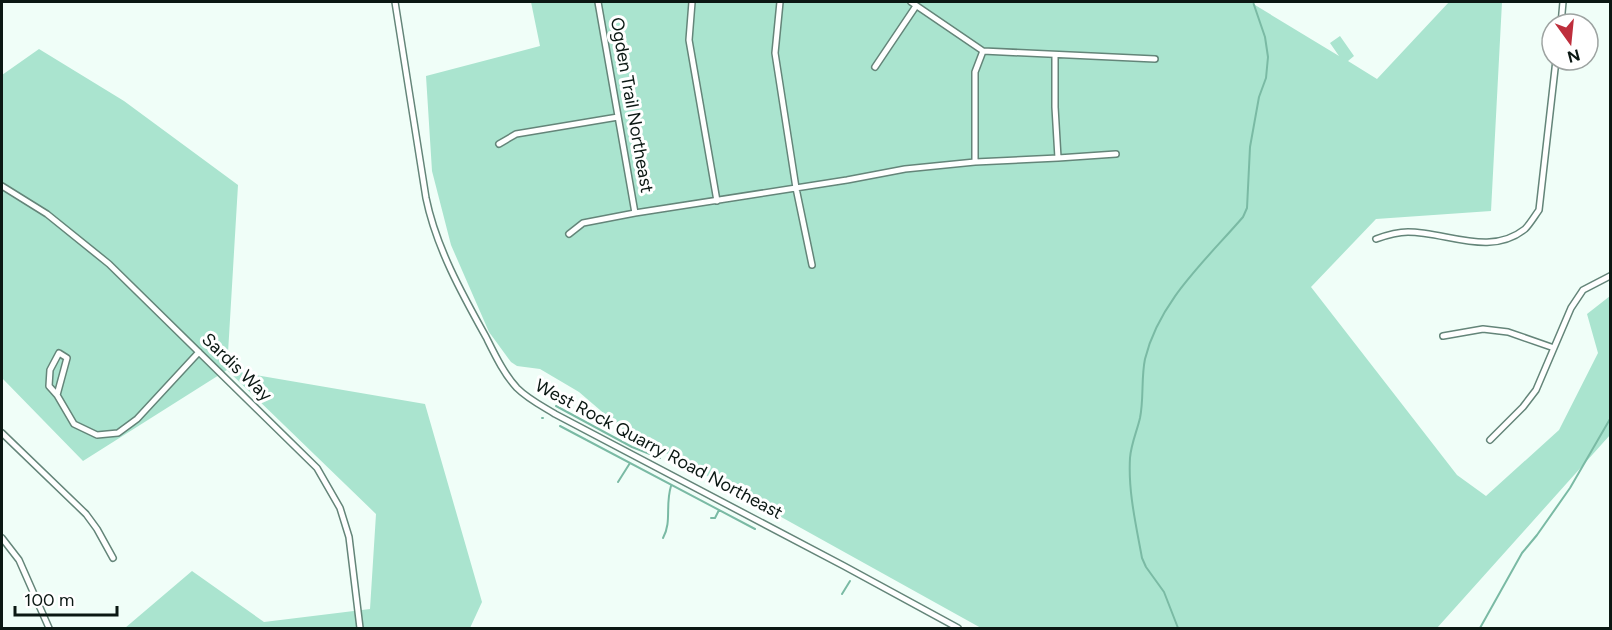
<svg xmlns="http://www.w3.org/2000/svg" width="1612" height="630" font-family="Figtree,sans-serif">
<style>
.green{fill:#aae4cf}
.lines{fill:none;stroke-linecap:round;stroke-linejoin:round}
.stream{stroke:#7abaa4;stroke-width:2}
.street-casing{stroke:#648579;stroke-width:8}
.street{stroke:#fff;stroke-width:5}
.labels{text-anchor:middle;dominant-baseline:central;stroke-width:6;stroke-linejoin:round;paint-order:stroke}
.street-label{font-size:18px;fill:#0b1813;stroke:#fff}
</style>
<rect width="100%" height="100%" fill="#f0fef8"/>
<path class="green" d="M 531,2 L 1250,2 L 1339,56 L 1330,43 L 1340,36 L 1354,56 L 1348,61 L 1377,79 L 1449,2 L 1502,2 L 1491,211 L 1376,219 L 1311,287 L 1457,475 L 1486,496 L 1559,430 L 1598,353 L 1587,314 L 1610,296 L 1610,435 L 1437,628 L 981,628 L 621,428 L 579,392 L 540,369 L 517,366 L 511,362 L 489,332 L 451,245 L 432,171 L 426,76 L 540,46 Z
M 39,49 L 124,101 L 238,185 L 227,370 L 425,404 L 482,602 L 470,628 L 125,628 L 192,571 L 264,622 L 370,609 L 376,514 L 227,370 L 83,461 L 2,378 L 2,75 Z"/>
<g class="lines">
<path class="stream" d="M 556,406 L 632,447 L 660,458
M 542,418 L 543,418
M 560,426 L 755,529
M 618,482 L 630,463
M 711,518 L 715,518 L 719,510
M 663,538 C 672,522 665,505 671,486
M 842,594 L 850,581
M 1178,628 L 1164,592 L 1146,567 L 1142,558 C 1136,525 1128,491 1130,458 C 1131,444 1137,431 1140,418 C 1144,398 1141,378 1145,359 C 1159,301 1206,260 1243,217 L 1247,208 L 1250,147 L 1259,97 L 1266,78 L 1268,57 L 1265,37 L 1253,2
M 1480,628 L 1522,553 L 1537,535 L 1570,488 L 1610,419"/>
<defs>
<path id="street" d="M 395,2 L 426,198 C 436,247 462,294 486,337 C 495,355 504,374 517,388 C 528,399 542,406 555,414 L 844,566 L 958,628
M 598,2 L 635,213
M 692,2 L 689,40 L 717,201
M 780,2 L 775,53 L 796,188 L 812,265
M 911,2 L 983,51 L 1155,59
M 1561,24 L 1563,2
M 983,51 L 975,72 L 975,162 L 1058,158
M 1055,55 L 1055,107 L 1058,158 L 1116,154
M 875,67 L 916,6
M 499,144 L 516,134 L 618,117
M 2,186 L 47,214 L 109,264 L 317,468 L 340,508 L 349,537 L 360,628
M 569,234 L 583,223 L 635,213 L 847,180 L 905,169 L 975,162
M 1376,239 C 1387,235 1397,232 1408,232 C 1447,232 1490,257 1525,229 C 1530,224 1534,217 1539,210 L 1556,60
M 1443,336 L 1483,329 L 1508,332 L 1554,348
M 57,395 L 49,386 L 50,370 L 59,353 L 67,358 L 57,395 L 74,424 L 97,435 L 118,433 L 137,419 L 199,352
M 2,433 L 86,514 L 97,529 L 113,558
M 1490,440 L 1523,407 L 1536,390 L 1571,308 L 1583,290 L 1610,276
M 2,538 L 19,560 L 49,628"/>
</defs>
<use href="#street" class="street-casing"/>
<use href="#street" class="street"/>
</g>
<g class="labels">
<g class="street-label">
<text transform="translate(632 105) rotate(80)">Ogden Trail Northeast</text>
<text transform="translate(237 367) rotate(44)">Sardis Way</text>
<text transform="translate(659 449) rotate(28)">West Rock Quarry Road Northeast</text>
</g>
</g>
<rect width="1612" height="630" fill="none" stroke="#0b1813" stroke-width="6"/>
<g transform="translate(1570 42) rotate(165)"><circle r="28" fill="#ffffff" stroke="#9da3a1" stroke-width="1.5"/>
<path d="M0-4.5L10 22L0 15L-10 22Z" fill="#be2e3c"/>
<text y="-9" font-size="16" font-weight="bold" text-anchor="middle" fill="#0b1813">N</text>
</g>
<path d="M15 606v9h102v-9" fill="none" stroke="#0b1813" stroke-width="3"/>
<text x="24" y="606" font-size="18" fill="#0b1813" stroke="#ffffff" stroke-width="4.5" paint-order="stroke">100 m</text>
</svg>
